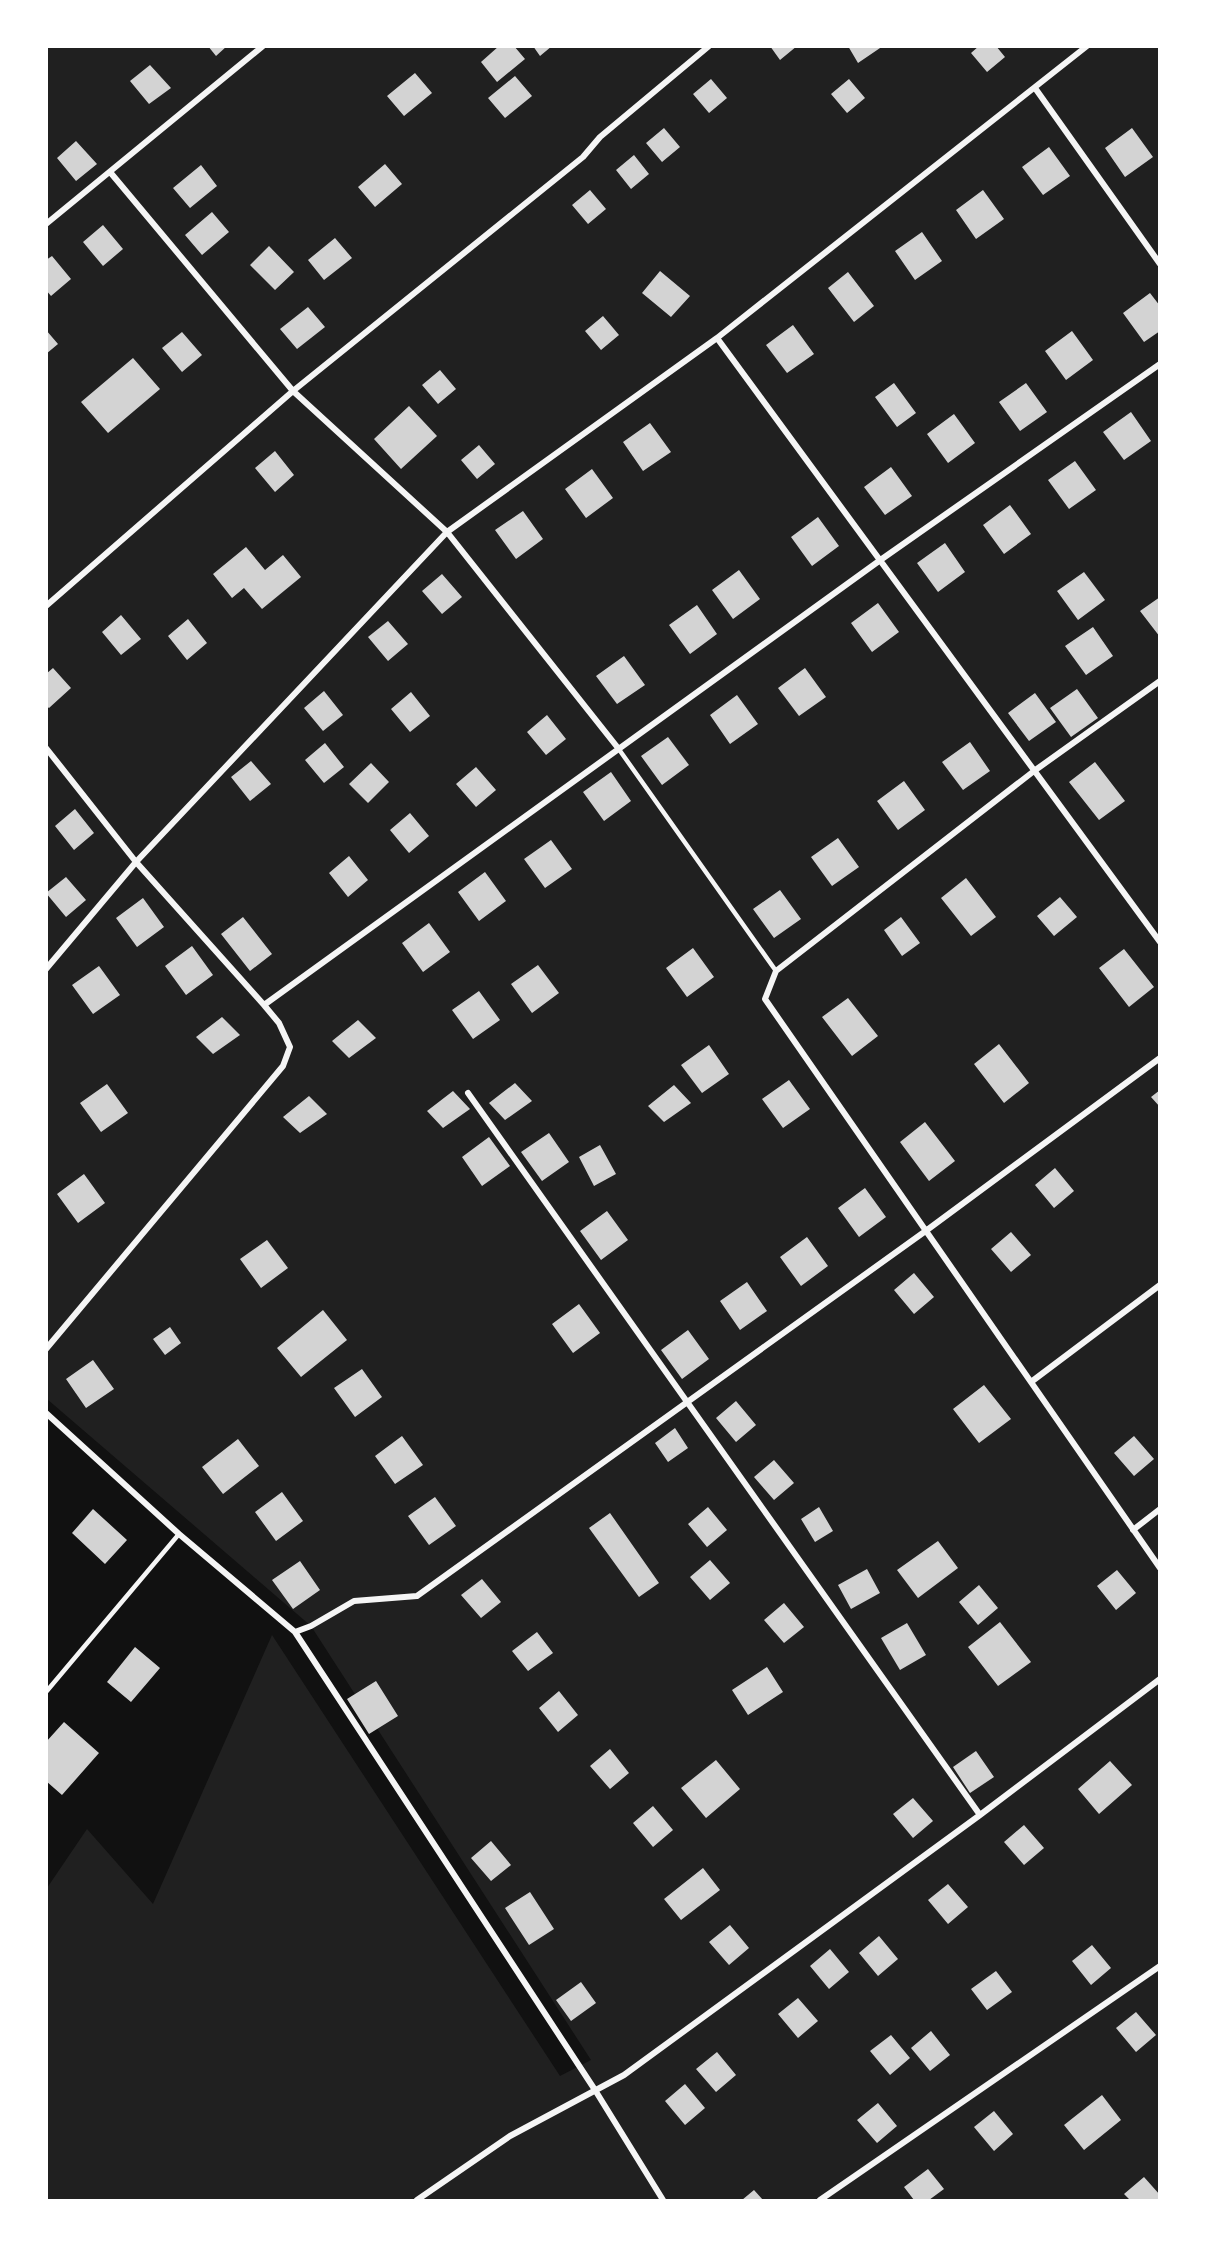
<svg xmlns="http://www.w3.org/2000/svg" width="1206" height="2247" font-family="Arial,sans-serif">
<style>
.green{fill:#202020}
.building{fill:#d3d3d3}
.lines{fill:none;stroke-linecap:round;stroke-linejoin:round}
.service{stroke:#f5f5f5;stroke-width:4.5}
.minor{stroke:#f5f5f5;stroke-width:6}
</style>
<rect width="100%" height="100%" fill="#111"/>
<path class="green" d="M 47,47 L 1159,47 L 1159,2200 L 47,2200 L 47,1888 L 87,1829 L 153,1904 L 272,1635 L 560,2076 L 591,2060 L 311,1626 L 47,1399 Z"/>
<path class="building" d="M 208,46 L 227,46 L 216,56 Z
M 499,46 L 514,46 L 525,59 L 497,82 L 481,62 Z
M 533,46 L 552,46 L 540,56 Z
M 770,46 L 797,46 L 780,60 Z
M 848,46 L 883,46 L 858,63 Z
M 979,46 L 996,46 L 1005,57 L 987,72 L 971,53 Z
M 150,65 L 171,88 L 149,104 L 130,81 Z
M 415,73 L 432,93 L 404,116 L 387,96 Z
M 515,76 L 532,96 L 505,118 L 488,98 Z
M 711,79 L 727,98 L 709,113 L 693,94 Z
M 849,79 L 865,98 L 847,113 L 831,94 Z
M 664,128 L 680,147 L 662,162 L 646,143 Z
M 1132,128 L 1153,157 L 1125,177 L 1105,148 Z
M 76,141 L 97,164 L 76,181 L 57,158 Z
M 1049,147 L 1070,176 L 1043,195 L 1022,167 Z
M 634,155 L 649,174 L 631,189 L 616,170 Z
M 385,164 L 402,184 L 375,207 L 358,187 Z
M 201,165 L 217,186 L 190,208 L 173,188 Z
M 590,190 L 606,209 L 588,224 L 572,205 Z
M 983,190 L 1004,219 L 976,239 L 956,210 Z
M 212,212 L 229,232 L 202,255 L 185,235 Z
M 103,225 L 123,249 L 103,266 L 83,242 Z
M 922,232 L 942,261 L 915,280 L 895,251 Z
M 335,238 L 352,258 L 324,280 L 308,260 Z
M 269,246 L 294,272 L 275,290 L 250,265 Z
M 52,256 L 71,279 L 51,296 L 46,290 L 46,260 Z
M 660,271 L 690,296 L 671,317 L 642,293 Z
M 848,272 L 874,306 L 854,322 L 828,288 Z
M 1150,293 L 1160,306 L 1160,331 L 1144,342 L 1123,313 Z
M 308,307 L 325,327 L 297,349 L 280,329 Z
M 603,316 L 619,335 L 601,350 L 585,331 Z
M 793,325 L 814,354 L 787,373 L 766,345 Z
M 46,330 L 58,344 L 46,354 Z
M 1072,331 L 1093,360 L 1066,380 L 1045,351 Z
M 182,332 L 202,355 L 182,372 L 162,348 Z
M 133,358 L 160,389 L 108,433 L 81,402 Z
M 440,370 L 456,389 L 438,404 L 422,385 Z
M 894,383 L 916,413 L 897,427 L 875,397 Z
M 1026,383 L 1047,412 L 1020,431 L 999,402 Z
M 409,406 L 437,436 L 401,469 L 374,439 Z
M 1131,412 L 1151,441 L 1124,460 L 1103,432 Z
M 954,414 L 975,443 L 948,463 L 927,434 Z
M 650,423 L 671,452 L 643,471 L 623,442 Z
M 479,445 L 495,464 L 477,479 L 461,460 Z
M 275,451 L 294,475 L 275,492 L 255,468 Z
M 1075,461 L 1096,490 L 1069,509 L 1048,480 Z
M 891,467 L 912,496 L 885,515 L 864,487 Z
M 592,469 L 613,498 L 586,518 L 565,489 Z
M 1010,505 L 1031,534 L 1004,554 L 983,525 Z
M 523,511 L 543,539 L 516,559 L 495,530 Z
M 818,517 L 839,546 L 812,566 L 791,537 Z
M 945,543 L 965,572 L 938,592 L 917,563 Z
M 246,547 L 265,570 L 283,555 L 301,577 L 262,609 L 244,588 L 232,598 L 213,574 Z
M 739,570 L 760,599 L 733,619 L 712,590 Z
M 1084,572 L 1105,600 L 1078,620 L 1057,591 Z
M 442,574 L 462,597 L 442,614 L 422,591 Z
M 1160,597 L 1160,637 L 1140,611 Z
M 878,603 L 899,632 L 872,652 L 851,623 Z
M 697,605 L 717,634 L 690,654 L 669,625 Z
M 121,615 L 141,639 L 121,655 L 102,632 Z
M 188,619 L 207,643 L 187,660 L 168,636 Z
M 388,621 L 408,644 L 388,661 L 368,637 Z
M 1093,627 L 1113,656 L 1086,675 L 1065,646 Z
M 624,656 L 645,685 L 617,704 L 596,676 Z
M 53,668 L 71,688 L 49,708 L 46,706 L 46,674 Z
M 805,668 L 826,697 L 799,716 L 778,688 Z
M 1077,689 L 1098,718 L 1071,737 L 1050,708 Z
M 324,691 L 343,715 L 323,731 L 304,708 Z
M 411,692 L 430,716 L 410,732 L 391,709 Z
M 1035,693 L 1056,722 L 1029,741 L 1008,713 Z
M 737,695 L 758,724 L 730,744 L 710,715 Z
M 547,715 L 566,739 L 546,755 L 527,732 Z
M 668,737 L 689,765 L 662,785 L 641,756 Z
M 970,742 L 990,771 L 963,790 L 942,762 Z
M 325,743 L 344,767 L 324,783 L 305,760 Z
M 251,761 L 271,784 L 250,801 L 231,777 Z
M 1095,762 L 1125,801 L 1099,820 L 1069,782 Z
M 371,763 L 389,782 L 368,803 L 349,784 Z
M 476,767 L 496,790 L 476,807 L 456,784 Z
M 611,772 L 631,801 L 604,821 L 583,792 Z
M 904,781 L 925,810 L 898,830 L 877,801 Z
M 75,809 L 94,833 L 74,850 L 55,826 Z
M 410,813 L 429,836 L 409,853 L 390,830 Z
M 838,838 L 859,867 L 832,886 L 811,857 Z
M 551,840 L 572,869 L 545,888 L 524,859 Z
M 349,856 L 368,880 L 348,897 L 329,873 Z
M 485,872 L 506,901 L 479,921 L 458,892 Z
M 66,877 L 86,900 L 66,917 L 46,893 Z
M 966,878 L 996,917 L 971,936 L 941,898 Z
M 780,890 L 801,919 L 774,938 L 753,909 Z
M 1060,897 L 1077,917 L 1054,936 L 1037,916 Z
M 143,898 L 164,927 L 137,947 L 116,918 Z
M 243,917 L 272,954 L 250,971 L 221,934 Z
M 901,917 L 920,943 L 902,956 L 884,930 Z
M 429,923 L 450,952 L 423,972 L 402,943 Z
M 192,946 L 213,975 L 186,995 L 165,966 Z
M 693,948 L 714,977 L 687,997 L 666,968 Z
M 1124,949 L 1154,987 L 1129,1007 L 1099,968 Z
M 538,965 L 559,993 L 532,1013 L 511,984 Z
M 99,966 L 120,995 L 93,1014 L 72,985 Z
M 479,991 L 500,1020 L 473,1039 L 452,1010 Z
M 848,998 L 878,1036 L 852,1056 L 822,1017 Z
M 222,1017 L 240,1035 L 213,1054 L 196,1037 Z
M 358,1020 L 376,1038 L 349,1058 L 332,1041 Z
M 999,1044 L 1029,1083 L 1004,1103 L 974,1064 Z
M 709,1045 L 729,1074 L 702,1093 L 681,1065 Z
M 789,1080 L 810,1109 L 783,1128 L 762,1099 Z
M 515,1083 L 532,1101 L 505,1120 L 489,1103 Z
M 107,1084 L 128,1113 L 101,1132 L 80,1103 Z
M 674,1085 L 691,1103 L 664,1122 L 648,1106 Z
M 1160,1090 L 1160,1107 L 1151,1097 Z
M 453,1091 L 470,1109 L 443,1128 L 427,1111 Z
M 309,1096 L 327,1114 L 300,1133 L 283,1117 Z
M 925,1122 L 955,1161 L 929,1181 L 900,1142 Z
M 549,1133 L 569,1162 L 542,1181 L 521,1152 Z
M 489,1137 L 510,1166 L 482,1186 L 462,1157 Z
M 600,1145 L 616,1174 L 594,1186 L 579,1157 Z
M 1055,1168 L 1074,1191 L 1054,1208 L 1035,1185 Z
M 84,1174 L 105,1203 L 78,1223 L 57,1194 Z
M 865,1188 L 886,1217 L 859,1237 L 838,1208 Z
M 607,1211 L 628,1240 L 601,1260 L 580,1231 Z
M 1011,1232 L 1031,1255 L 1011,1272 L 991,1249 Z
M 807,1237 L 828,1266 L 801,1286 L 780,1257 Z
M 267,1240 L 288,1268 L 261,1288 L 240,1259 Z
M 914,1273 L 934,1297 L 914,1314 L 894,1290 Z
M 747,1282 L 767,1311 L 740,1330 L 720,1301 Z
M 579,1304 L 600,1333 L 573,1353 L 552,1324 Z
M 323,1310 L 347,1340 L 301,1377 L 277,1348 Z
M 170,1327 L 181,1343 L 165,1355 L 153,1339 Z
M 688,1330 L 709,1359 L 682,1379 L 661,1350 Z
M 93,1360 L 114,1389 L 86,1408 L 66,1379 Z
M 362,1369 L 382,1397 L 355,1417 L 334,1388 Z
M 984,1385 L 1011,1419 L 979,1443 L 953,1409 Z
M 736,1401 L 756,1425 L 736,1442 L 716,1418 Z
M 675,1428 L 688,1448 L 668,1462 L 655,1443 Z
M 402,1436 L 423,1465 L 395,1484 L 375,1456 Z
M 1134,1436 L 1154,1459 L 1134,1476 L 1114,1453 Z
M 238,1439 L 259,1466 L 223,1494 L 202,1467 Z
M 774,1460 L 794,1483 L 774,1500 L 754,1477 Z
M 282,1492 L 303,1521 L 276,1541 L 255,1512 Z
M 435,1497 L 456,1526 L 429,1545 L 408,1516 Z
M 708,1507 L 727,1530 L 707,1547 L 688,1524 Z
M 819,1507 L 833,1531 L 815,1542 L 801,1519 Z
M 93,1509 L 127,1540 L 105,1564 L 72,1533 Z
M 610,1513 L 659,1583 L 639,1597 L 589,1528 Z
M 938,1541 L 958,1568 L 918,1598 L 897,1570 Z
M 710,1560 L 730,1583 L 710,1600 L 690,1577 Z
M 300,1561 L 320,1590 L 293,1609 L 272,1580 Z
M 867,1569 L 880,1593 L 851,1609 L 838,1585 Z
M 1117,1570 L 1136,1593 L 1116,1610 L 1097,1586 Z
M 482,1579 L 501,1602 L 481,1618 L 461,1595 Z
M 979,1585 L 998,1608 L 978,1625 L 959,1602 Z
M 784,1603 L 804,1627 L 784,1643 L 764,1620 Z
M 1000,1622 L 1031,1662 L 998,1686 L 968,1647 Z
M 907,1623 L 926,1655 L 900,1670 L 881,1638 Z
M 537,1632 L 553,1653 L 528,1671 L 512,1651 Z
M 135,1647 L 160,1668 L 131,1702 L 107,1682 Z
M 767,1667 L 783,1692 L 748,1715 L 732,1690 Z
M 376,1681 L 398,1716 L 369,1734 L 347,1699 Z
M 559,1691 L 578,1715 L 558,1732 L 539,1708 Z
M 64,1722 L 99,1753 L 62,1795 L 46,1781 L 46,1742 Z
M 610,1749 L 629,1773 L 610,1789 L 590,1766 Z
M 976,1751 L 994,1777 L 970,1793 L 953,1767 Z
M 716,1760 L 740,1789 L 706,1818 L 681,1788 Z
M 1110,1761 L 1132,1785 L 1099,1814 L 1078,1789 Z
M 913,1798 L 933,1821 L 913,1838 L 893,1814 Z
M 653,1806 L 673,1830 L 653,1847 L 633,1823 Z
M 1024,1825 L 1044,1848 L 1024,1865 L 1004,1842 Z
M 491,1841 L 511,1865 L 491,1881 L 471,1858 Z
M 703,1868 L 720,1890 L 681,1920 L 664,1899 Z
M 948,1884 L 968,1907 L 948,1924 L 928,1900 Z
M 530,1892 L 554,1929 L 529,1945 L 505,1908 Z
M 730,1925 L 749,1948 L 729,1965 L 709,1942 Z
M 879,1936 L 898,1959 L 878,1976 L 859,1953 Z
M 1092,1945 L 1111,1968 L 1091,1985 L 1072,1961 Z
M 830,1949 L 849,1972 L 829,1989 L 810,1966 Z
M 996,1971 L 1012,1992 L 987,2010 L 971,1989 Z
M 581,1982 L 596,2003 L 571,2021 L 556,2000 Z
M 798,1998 L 818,2021 L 798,2038 L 778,2014 Z
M 1136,2012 L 1156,2035 L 1136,2052 L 1116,2028 Z
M 931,2031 L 950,2055 L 930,2071 L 911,2048 Z
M 891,2035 L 910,2058 L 890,2075 L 870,2051 Z
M 717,2052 L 736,2075 L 716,2092 L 696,2069 Z
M 685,2084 L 705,2108 L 685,2125 L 665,2101 Z
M 1102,2095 L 1121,2120 L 1084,2150 L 1064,2125 Z
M 878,2103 L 897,2126 L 877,2143 L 857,2120 Z
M 994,2111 L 1013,2134 L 994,2151 L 974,2127 Z
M 928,2169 L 944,2189 L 929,2200 L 914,2200 L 904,2187 Z
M 1144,2177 L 1160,2195 L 1160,2200 L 1130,2200 L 1124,2194 Z
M 754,2190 L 763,2200 L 742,2200 Z"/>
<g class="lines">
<path class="service" d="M 618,748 L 776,971
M 46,1692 L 179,1534"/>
<path class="minor" d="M 1035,88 L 1160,264
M 110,172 L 293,391 L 447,532 L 618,748
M 46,224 L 263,46
M 717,338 L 1160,942
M 46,606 L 293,391 L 583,157 L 600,137 L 709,46
M 1160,681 L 1034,771 L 776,971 L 765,999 L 1160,1568
M 46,748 L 136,862 L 264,1005 L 279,1023 L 290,1047 L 283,1066 L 46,1349
M 46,969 L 136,862 L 447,532 L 717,338 L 1087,46
M 264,1005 L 879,561 L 1160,364
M 468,1093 L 980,1815
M 1031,1382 L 1160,1285
M 46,1413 L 179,1534 L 295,1632 L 595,2090 L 663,2200
M 1133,1530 L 1160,1509
M 295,1632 L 311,1626 L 354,1601 L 417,1596 L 927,1230 L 1160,1058
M 417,2200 L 510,2136 L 624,2075 L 980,1815 L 1160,1679
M 820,2200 L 1160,1966"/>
</g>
<rect width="1206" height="2247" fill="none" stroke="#ffffff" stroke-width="96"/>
</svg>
